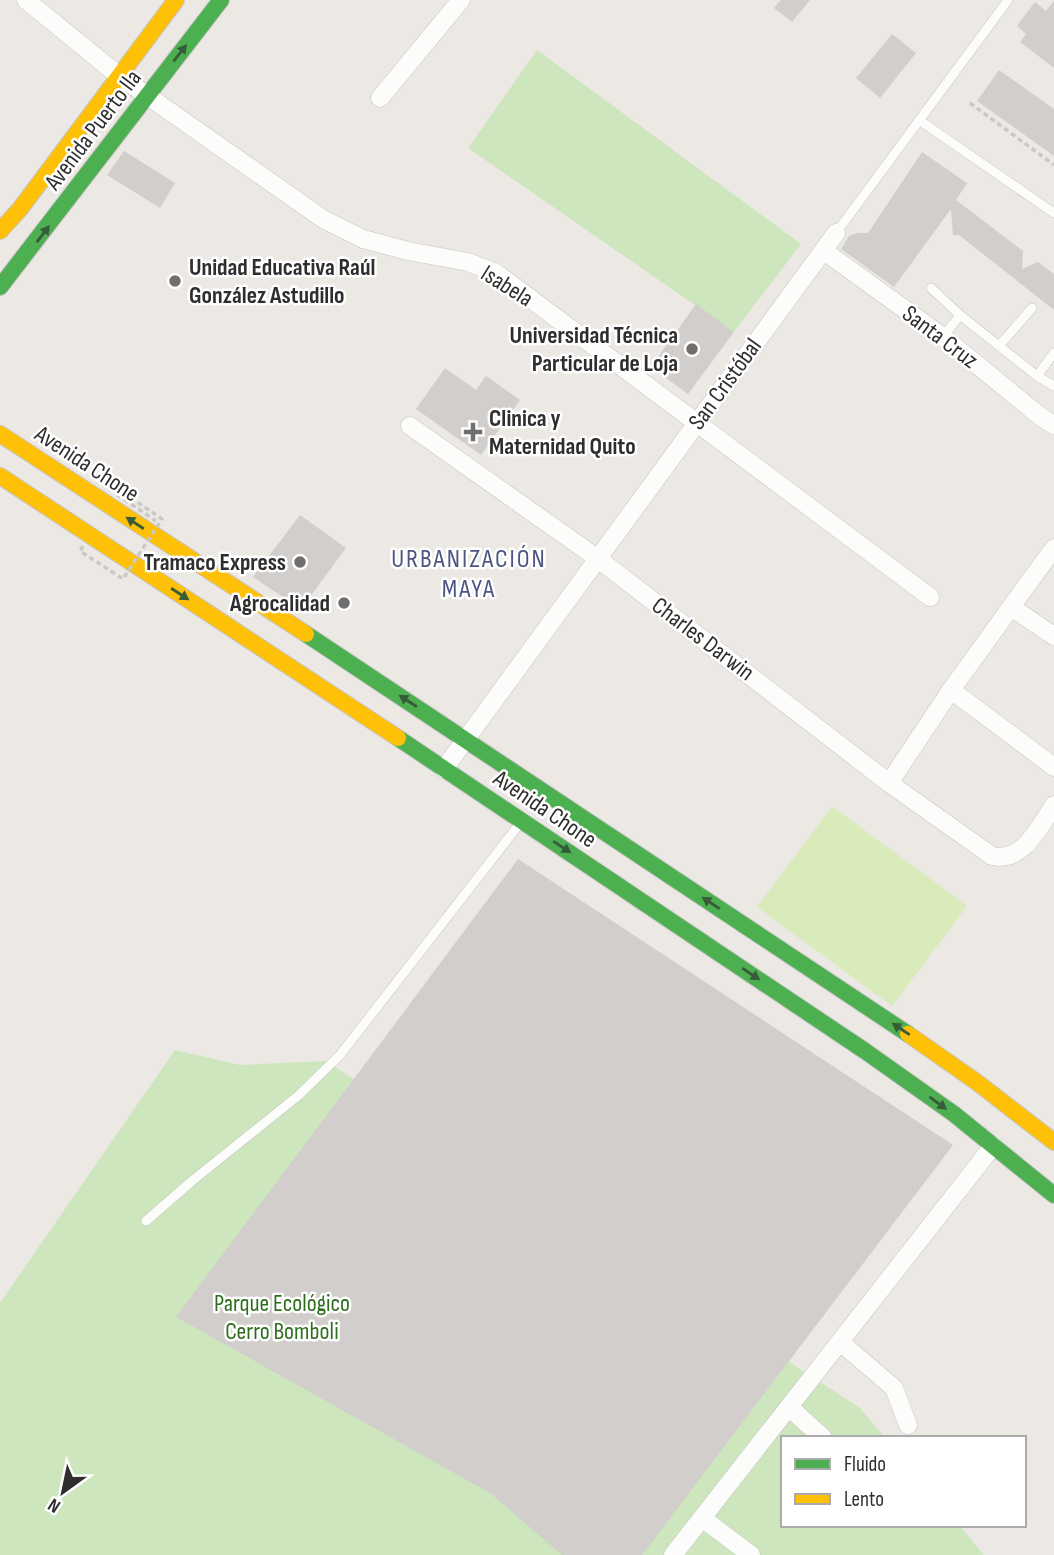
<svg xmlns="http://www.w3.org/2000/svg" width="1054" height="1555" font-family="'Sofia Sans Condensed',sans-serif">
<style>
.green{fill:#cee6be}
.pitch{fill:#d9eabb}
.building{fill:#d1cecb}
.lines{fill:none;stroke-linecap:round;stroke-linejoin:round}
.lane-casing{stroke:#c5c4c5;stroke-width:10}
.street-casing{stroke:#c5c4c5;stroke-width:19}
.fast-casing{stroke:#c5c4c5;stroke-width:18}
.slow-casing{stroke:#c5c4c5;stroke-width:18}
.path{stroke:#c9c9c8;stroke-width:3.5;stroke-dasharray:5 3.5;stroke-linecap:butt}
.lane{stroke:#fcfcfb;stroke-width:9}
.street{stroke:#fcfcfb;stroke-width:18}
.fast{stroke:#4caf50;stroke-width:16}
.slow{stroke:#ffc107;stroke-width:16}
.path-bridge{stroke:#c9c9c8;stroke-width:3.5;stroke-dasharray:5 3.5;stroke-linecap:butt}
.oneway{fill:#385b3a}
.poi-dot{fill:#706f6e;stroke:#fff;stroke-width:2.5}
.labels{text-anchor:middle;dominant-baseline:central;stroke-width:5;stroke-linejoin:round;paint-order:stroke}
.street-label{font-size:24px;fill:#2e2e2e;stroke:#fff}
.poi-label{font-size:24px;font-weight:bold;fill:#2e2e2e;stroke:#fff;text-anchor:end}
.park-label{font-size:24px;fill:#2c6e1b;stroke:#fff}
.neighbourhood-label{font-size:26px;letter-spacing:2px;fill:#4d5680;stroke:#fff}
</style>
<rect width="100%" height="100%" fill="#ece8e4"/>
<path class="green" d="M 537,50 L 801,244 L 734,332 L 468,148 Z
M 175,1050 L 240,1065 L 326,1061 L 860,1408 L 885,1438 L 783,1438 L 783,1525 L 959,1525 L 984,1555 L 0,1555 L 0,1303 Z"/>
<path class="pitch" d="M 832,806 L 967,906 L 892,1006 L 757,907 Z"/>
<path class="building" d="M 781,0 L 810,0 L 792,22 L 774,8 Z
M 1054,1 L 1054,68 L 1020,42 L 1026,34 L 1017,26 L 1035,2 L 1046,11 Z
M 892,34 L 916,53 L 880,98 L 856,78 Z
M 999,70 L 1054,109 L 1054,156 L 977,101 Z
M 124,151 L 175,183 L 160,208 L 107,175 Z
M 922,152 L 967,183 L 956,200 L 1023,251 L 1022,269 L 1038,262 L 1054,274 L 1054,310 L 959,235 L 953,235 L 951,209 L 894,287 L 841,249 L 849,236 L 857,233 L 868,233 Z
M 696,304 L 734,332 L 688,394 L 651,367 Z
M 445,368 L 476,390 L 486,376 L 520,400 L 481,455 L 416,409 Z
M 300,515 L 346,548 L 301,609 L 253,577 Z
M 518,859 L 953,1145 L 642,1555 L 562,1555 L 490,1493 L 176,1317 Z"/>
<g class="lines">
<defs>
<path id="lane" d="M 919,120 L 1054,213
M 836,233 L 1008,0
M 931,288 L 960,315
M 943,337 L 960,315 L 1037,376 L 1054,386
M 999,346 L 1032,308
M 1037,376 L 1054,353
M 146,1221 L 192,1181 L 299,1095 L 340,1055 L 521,822"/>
<path id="street" d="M 26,0 L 118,75 L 323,219 L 363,239 L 408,251 L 468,262 L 496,273 L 930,597
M 380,98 L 461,0
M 824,251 L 943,337 L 1041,417 L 1054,425
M 410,426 L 597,558 L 889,783 L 992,856 C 1023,863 1039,827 1054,805
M 1054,548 L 1011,607 L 1054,636
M 951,690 L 1054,767
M 444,769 L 836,233
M 889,783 L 951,690 L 1011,607
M 840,1342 L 894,1388 L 908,1425
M 789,1407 L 823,1438
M 702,1518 L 751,1555
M 673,1555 L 993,1146"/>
<path id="fast" d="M 0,287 L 221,0
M 306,634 L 908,1034
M 398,738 L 865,1051 L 954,1114 L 1054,1195"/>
<path id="slow" d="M 0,231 L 20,209 L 176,0
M 0,434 L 306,634
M 0,476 L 398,738
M 908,1034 L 978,1083 L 1054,1142"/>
</defs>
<use href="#lane" class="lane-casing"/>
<use href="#street" class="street-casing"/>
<use href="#fast" class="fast-casing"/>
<use href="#slow" class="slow-casing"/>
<path class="path" d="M 970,103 L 1054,165"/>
<use href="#lane" class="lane"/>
<use href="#street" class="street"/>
<use href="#fast" class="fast"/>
<use href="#slow" class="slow"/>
<path class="path-bridge" d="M 83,546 L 80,551 L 123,579 L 162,519 L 119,490 L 116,494 L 156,521"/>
</g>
<defs><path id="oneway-solid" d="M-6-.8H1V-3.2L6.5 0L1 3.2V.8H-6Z" transform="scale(1.75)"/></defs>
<g class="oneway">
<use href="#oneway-solid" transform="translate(180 53) rotate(-52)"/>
<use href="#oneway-solid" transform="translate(43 234) rotate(-53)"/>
<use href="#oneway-solid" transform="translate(135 523) rotate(-147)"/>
<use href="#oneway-solid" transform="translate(180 594) rotate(33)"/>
<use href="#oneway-solid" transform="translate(408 701) rotate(-147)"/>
<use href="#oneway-solid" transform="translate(562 847) rotate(34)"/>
<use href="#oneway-solid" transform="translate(711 903) rotate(-146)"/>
<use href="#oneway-solid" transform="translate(751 974) rotate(34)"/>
<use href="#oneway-solid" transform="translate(901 1029) rotate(-146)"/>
<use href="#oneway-solid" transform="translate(938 1103) rotate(36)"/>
</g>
<g class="poi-dot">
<circle cx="175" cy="281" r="7"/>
<circle cx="692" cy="349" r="7"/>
<path d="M469.5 421.5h7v7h7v7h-7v7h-7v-7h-7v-7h7z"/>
<circle cx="300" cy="562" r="7"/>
<circle cx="344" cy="603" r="7"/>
</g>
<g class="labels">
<g class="street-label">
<text transform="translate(93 130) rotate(-53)">Avenida Puerto Ila</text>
<text transform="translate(507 286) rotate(32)">Isabela</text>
<text transform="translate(940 337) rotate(37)">Santa Cruz</text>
<text transform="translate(725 384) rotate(-54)">San Cristóbal</text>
<text transform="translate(87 464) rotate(33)">Avenida Chone</text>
<text transform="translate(703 639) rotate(37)">Charles Darwin</text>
<text transform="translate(545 809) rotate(34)">Avenida Chone</text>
</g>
<g class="poi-label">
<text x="189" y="267" text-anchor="start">Unidad Educativa Raúl<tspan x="189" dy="28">González Astudillo</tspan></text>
<text x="678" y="335">Universidad Técnica<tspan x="678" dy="28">Particular de Loja</tspan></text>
<text x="489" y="418" text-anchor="start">Clinica y<tspan x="489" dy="28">Maternidad Quito</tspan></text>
<text x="286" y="562">Tramaco Express</text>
<text x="330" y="603">Agrocalidad</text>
</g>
<g class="park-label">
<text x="282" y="1303">Parque Ecológico<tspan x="282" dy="28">Cerro Bomboli</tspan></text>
</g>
<g class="neighbourhood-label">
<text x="469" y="559">URBANIZACIÓN<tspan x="469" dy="30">MAYA</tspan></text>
</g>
</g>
<rect x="781" y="1436" width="245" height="91" fill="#ffffff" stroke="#ababab" stroke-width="2"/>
<rect x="795" y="1459" width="35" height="10" fill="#4caf50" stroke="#ababab" stroke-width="2"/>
<text x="844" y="1471" font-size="21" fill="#2e2e2e">Fluido</text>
<rect x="795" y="1494" width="35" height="10" fill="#ffc107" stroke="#ababab" stroke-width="2"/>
<text x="844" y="1506" font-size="21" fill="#2e2e2e">Lento</text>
<g transform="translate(63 1492) rotate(213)" stroke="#ffffff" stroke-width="5" paint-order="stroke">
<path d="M0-5L12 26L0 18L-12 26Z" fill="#2e2e2e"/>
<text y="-10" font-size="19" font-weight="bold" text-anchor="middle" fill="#2e2e2e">N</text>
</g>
</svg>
